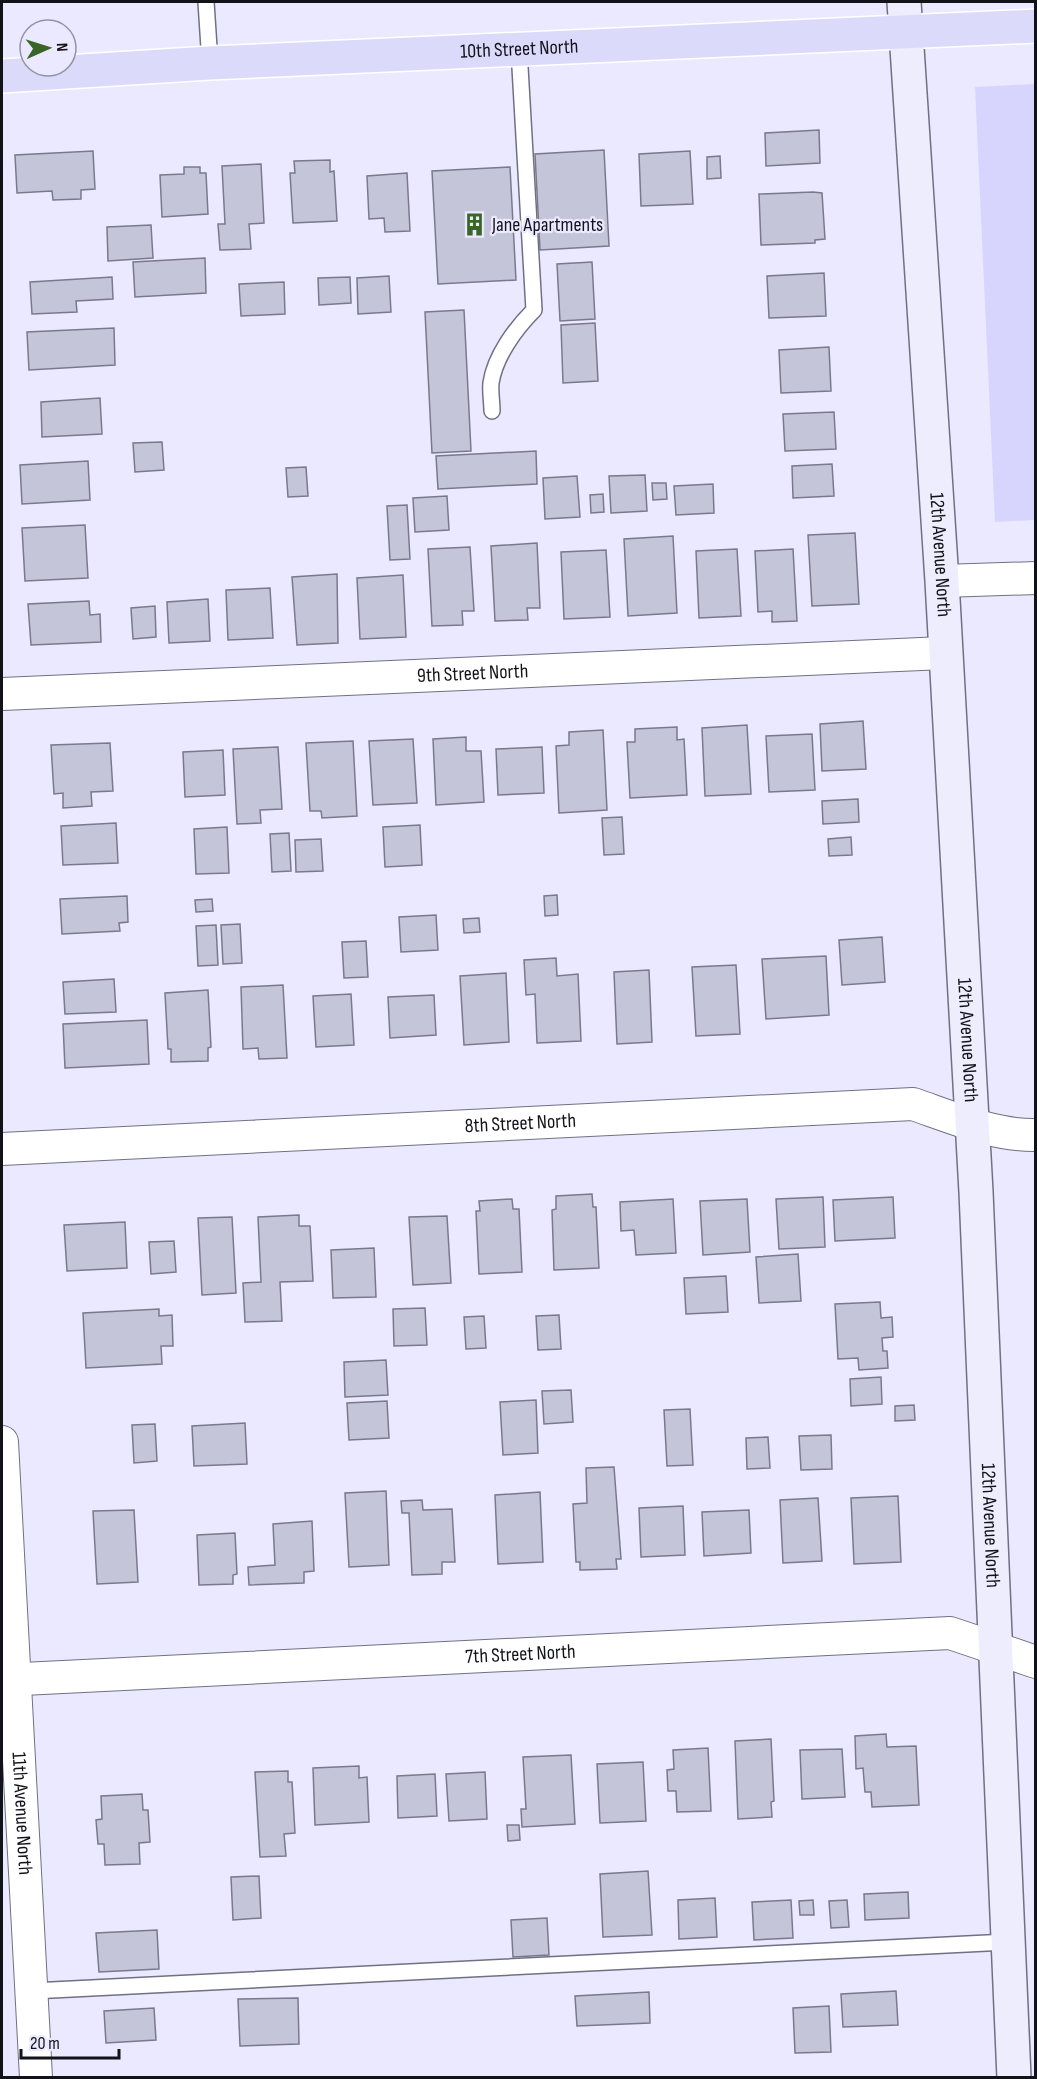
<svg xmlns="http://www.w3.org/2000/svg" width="1037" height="2079" font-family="'Sofia Sans Condensed',sans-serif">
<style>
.green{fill:#d7d5fe}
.building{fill:#c5c5da;stroke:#7a798c;stroke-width:1.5}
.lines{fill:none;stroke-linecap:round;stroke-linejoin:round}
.lane-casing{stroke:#717083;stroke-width:18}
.street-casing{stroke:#717083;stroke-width:34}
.secondary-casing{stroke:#717083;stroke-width:36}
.primary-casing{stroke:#fff;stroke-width:36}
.lane{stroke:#fff;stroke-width:15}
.street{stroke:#fff;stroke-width:32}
.secondary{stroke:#eeedfd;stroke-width:33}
.primary{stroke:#dcdafb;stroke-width:33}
.labels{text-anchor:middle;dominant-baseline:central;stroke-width:4.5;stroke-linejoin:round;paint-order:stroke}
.street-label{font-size:20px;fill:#121219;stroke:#eae9ff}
.poi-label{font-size:20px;fill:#121219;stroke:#eae9ff;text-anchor:start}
</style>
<rect width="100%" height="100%" fill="#eae9ff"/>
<path class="green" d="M 1035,84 L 1035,520 L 995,522 L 975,87 Z"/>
<path class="building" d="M 819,130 L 820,163 L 766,166 L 765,133 Z
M 604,150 L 609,246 L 540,250 L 535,154 Z
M 93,151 L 95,189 L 81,190 L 81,199 L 53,200 L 52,191 L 17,193 L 15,155 Z
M 690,151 L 693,204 L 641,206 L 639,154 Z
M 720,156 L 721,178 L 707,179 L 707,157 Z
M 330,160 L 330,172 L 334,171 L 337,221 L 293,223 L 290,173 L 295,173 L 294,161 Z
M 261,164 L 264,223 L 249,224 L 251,249 L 220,250 L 218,224 L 225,224 L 222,166 Z
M 184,167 L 200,167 L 200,173 L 206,173 L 208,214 L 162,217 L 160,175 L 184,174 Z
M 510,167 L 516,280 L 438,284 L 432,171 Z
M 407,173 L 410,231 L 385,232 L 384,218 L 369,219 L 367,176 Z
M 813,192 L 822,193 L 825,239 L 815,240 L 815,243 L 761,245 L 759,194 Z
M 151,225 L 153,258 L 108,261 L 107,227 Z
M 205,258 L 206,293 L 135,297 L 133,262 Z
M 592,262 L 595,319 L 560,321 L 557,264 Z
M 824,273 L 826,316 L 769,318 L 767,276 Z
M 389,276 L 391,312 L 358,314 L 357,278 Z
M 112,277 L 113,299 L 76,301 L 77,312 L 32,314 L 30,282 Z
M 350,277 L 351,303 L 319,305 L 318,278 Z
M 284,282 L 285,314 L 241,316 L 239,284 Z
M 464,310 L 471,451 L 432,453 L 425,312 Z
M 595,323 L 598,381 L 563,383 L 561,325 Z
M 114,328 L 115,365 L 29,370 L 27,332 Z
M 829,347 L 831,391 L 781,393 L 779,350 Z
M 100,398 L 102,434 L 42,437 L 41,402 Z
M 834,412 L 836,449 L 785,451 L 783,414 Z
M 162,442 L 164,470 L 135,472 L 133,443 Z
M 536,451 L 537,484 L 438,489 L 436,456 Z
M 88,461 L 90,500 L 22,504 L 20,465 Z
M 832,464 L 834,496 L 793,498 L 792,466 Z
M 306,467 L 308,496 L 288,497 L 286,468 Z
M 645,475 L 647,511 L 611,513 L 609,476 Z
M 577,476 L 580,517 L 545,519 L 543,478 Z
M 652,483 L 666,483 L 667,499 L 653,500 Z
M 713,484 L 714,513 L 676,515 L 674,486 Z
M 603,494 L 604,512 L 591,513 L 590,495 Z
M 447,496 L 449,530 L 415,532 L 413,498 Z
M 407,505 L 410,559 L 390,560 L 387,506 Z
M 85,525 L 88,578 L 25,581 L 22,528 Z
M 855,533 L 859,604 L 812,606 L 808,535 Z
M 673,536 L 677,613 L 628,616 L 624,539 Z
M 537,543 L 540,608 L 527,608 L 528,620 L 495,621 L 491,546 Z
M 470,547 L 474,611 L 462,611 L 463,625 L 432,626 L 428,549 Z
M 737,549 L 741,616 L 699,618 L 696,551 Z
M 793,549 L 797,621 L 772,622 L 772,611 L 758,612 L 755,551 Z
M 606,550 L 610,617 L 564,619 L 561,552 Z
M 337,574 L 338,643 L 297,645 L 292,577 Z
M 403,575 L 406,637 L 360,639 L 357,578 Z
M 270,588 L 273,638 L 228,640 L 226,590 Z
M 208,599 L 210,641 L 169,643 L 167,602 Z
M 89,601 L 90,615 L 100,614 L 101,642 L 31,645 L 28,604 Z
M 155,606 L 156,637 L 133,639 L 131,608 Z
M 863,721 L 866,769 L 822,771 L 820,724 Z
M 747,725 L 751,794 L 705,796 L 702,728 Z
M 677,727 L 677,740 L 684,739 L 687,795 L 630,798 L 627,742 L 635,742 L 635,729 Z
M 603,730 L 607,810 L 559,813 L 556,746 L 569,745 L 569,732 Z
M 812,734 L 815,790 L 769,792 L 766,736 Z
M 466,737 L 466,751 L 481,751 L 484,802 L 436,805 L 433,739 Z
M 413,739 L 417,803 L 373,805 L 369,741 Z
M 353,741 L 357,816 L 322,818 L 321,811 L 310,811 L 306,743 Z
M 110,743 L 113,791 L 91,792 L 92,806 L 63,808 L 63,793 L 54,794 L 51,745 Z
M 278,747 L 282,809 L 260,810 L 261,823 L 237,824 L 233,749 Z
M 542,747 L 544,793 L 498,795 L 496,749 Z
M 223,750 L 225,795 L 185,797 L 183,752 Z
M 858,799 L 859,822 L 823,824 L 822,801 Z
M 622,817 L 624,854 L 604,855 L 602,818 Z
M 116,823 L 118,863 L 63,865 L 61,826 Z
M 420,825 L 422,865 L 385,867 L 383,827 Z
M 227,827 L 229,873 L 196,874 L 194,829 Z
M 289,833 L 291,871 L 272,872 L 270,834 Z
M 851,837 L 852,855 L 829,856 L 828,839 Z
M 321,839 L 323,871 L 296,872 L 295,840 Z
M 557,895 L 558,915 L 545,916 L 544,896 Z
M 127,896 L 128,922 L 119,923 L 120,931 L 62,934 L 60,899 Z
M 212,899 L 213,911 L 196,912 L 195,900 Z
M 436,915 L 438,950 L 401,952 L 399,917 Z
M 479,918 L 480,932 L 464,933 L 463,919 Z
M 240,924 L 242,963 L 223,964 L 221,925 Z
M 216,925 L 218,965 L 198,966 L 196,926 Z
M 882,937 L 885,982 L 842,985 L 839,940 Z
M 366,941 L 368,977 L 344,978 L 342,942 Z
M 826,956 L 829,1015 L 766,1019 L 762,959 Z
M 556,958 L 557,976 L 578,974 L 581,1041 L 537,1043 L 535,994 L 526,995 L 524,960 Z
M 736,965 L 740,1034 L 696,1036 L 692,967 Z
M 649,970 L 652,1042 L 617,1044 L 614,972 Z
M 506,973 L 509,1042 L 464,1045 L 460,976 Z
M 114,979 L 116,1012 L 65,1014 L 63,982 Z
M 283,985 L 287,1058 L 259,1059 L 258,1048 L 243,1049 L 241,987 Z
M 208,990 L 211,1047 L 208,1048 L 208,1061 L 171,1062 L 171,1049 L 168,1049 L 165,993 Z
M 351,994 L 354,1045 L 316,1047 L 313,996 Z
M 434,995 L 436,1035 L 390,1038 L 388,997 Z
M 147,1020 L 149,1064 L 65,1068 L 63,1024 Z
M 592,1194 L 593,1207 L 596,1207 L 599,1268 L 554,1270 L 552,1210 L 556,1209 L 556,1196 Z
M 823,1197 L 825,1247 L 779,1249 L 776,1199 Z
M 893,1197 L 895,1238 L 835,1241 L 833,1200 Z
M 512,1199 L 513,1209 L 519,1209 L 522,1272 L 479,1274 L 476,1211 L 480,1211 L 479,1201 Z
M 673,1199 L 676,1253 L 636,1255 L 634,1230 L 621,1231 L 620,1202 Z
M 747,1199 L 750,1252 L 703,1255 L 700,1201 Z
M 299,1215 L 299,1226 L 310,1226 L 313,1281 L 280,1282 L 282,1321 L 245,1322 L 243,1283 L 261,1282 L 258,1217 Z
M 447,1216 L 451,1283 L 413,1285 L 409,1217 Z
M 232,1217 L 236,1293 L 202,1295 L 198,1218 Z
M 125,1222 L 127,1268 L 67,1271 L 64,1225 Z
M 174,1241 L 176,1272 L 151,1274 L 149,1242 Z
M 374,1248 L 376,1297 L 333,1298 L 331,1250 Z
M 798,1254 L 801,1301 L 759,1303 L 756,1257 Z
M 726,1276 L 728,1312 L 686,1314 L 684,1278 Z
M 880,1302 L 881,1318 L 892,1317 L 893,1337 L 882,1338 L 883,1351 L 887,1351 L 888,1368 L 859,1370 L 858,1358 L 838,1359 L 835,1304 Z
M 425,1308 L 427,1345 L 394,1346 L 393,1309 Z
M 159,1309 L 159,1316 L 172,1315 L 173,1346 L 161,1346 L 162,1364 L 86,1368 L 83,1313 Z
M 559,1315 L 561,1349 L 538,1350 L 536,1316 Z
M 484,1316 L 486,1348 L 466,1349 L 464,1317 Z
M 386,1360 L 388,1395 L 345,1397 L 344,1362 Z
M 881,1377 L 882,1404 L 851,1406 L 850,1379 Z
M 571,1390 L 573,1422 L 544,1424 L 542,1391 Z
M 536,1400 L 538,1453 L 503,1455 L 500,1402 Z
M 387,1401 L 389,1438 L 349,1440 L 347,1403 Z
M 914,1405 L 915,1420 L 895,1421 L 895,1406 Z
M 690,1409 L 693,1465 L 667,1466 L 664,1410 Z
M 245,1423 L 247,1464 L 194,1466 L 192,1426 Z
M 155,1424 L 157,1461 L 134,1463 L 132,1425 Z
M 831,1435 L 832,1469 L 801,1470 L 799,1436 Z
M 768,1437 L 770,1468 L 747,1469 L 746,1438 Z
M 614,1467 L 621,1559 L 616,1559 L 617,1569 L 580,1570 L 580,1562 L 576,1562 L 573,1504 L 587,1503 L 586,1468 Z
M 386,1491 L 389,1565 L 349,1567 L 345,1493 Z
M 540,1492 L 543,1562 L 498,1564 L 495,1495 Z
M 898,1496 L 901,1562 L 854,1564 L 851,1498 Z
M 818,1498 L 822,1561 L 783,1563 L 780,1500 Z
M 422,1500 L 423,1510 L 452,1509 L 455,1562 L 442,1562 L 442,1574 L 412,1575 L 409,1513 L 402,1513 L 401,1501 Z
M 683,1506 L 685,1555 L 641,1557 L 639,1508 Z
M 134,1510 L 138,1582 L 97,1584 L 93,1511 Z
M 749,1510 L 751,1553 L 704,1556 L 702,1512 Z
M 312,1521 L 314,1571 L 304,1572 L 304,1583 L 249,1585 L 248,1567 L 275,1565 L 273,1524 Z
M 235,1533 L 237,1574 L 233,1575 L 233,1584 L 199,1585 L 197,1535 Z
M 886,1734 L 887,1747 L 916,1746 L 919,1805 L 872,1807 L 871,1792 L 865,1792 L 863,1768 L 856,1769 L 855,1736 Z
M 771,1739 L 774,1801 L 771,1802 L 772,1817 L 738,1819 L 735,1741 Z
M 708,1748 L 711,1811 L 677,1812 L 676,1791 L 668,1791 L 667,1770 L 674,1769 L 673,1750 Z
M 842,1749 L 845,1797 L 802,1799 L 800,1750 Z
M 571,1755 L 575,1824 L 522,1827 L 521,1809 L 526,1809 L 523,1757 Z
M 643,1762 L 646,1821 L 600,1823 L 597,1764 Z
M 359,1766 L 359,1778 L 367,1777 L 369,1822 L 315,1825 L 313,1768 Z
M 288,1771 L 288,1782 L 292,1782 L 295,1833 L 284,1834 L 286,1856 L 260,1857 L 255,1772 Z
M 485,1772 L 487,1819 L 449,1821 L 446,1774 Z
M 435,1774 L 437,1816 L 398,1818 L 397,1776 Z
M 142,1794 L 143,1810 L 148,1810 L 150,1842 L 139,1843 L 140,1864 L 105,1865 L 104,1844 L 98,1844 L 96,1820 L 102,1819 L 101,1796 Z
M 507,1825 L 519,1825 L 520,1840 L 508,1841 Z
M 648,1871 L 652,1935 L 603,1937 L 600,1874 Z
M 259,1876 L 261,1918 L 233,1920 L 231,1877 Z
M 908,1892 L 909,1918 L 865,1920 L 864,1894 Z
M 715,1898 L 717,1937 L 679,1939 L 678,1900 Z
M 791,1900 L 793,1938 L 754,1940 L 752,1902 Z
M 813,1900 L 814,1915 L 800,1915 L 799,1901 Z
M 847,1900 L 849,1927 L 831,1928 L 829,1901 Z
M 547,1918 L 549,1955 L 513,1957 L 511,1920 Z
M 157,1930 L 159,1969 L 99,1972 L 96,1933 Z
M 896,1991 L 898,2025 L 843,2027 L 841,1994 Z
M 649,1992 L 650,2023 L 577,2026 L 575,1996 Z
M 298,1998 L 299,2044 L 240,2046 L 238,1999 Z
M 829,2006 L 831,2052 L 795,2053 L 793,2008 Z
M 154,2008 L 156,2040 L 106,2043 L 104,2011 Z"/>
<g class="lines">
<defs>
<path id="lane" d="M 206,2 L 210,63
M 492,411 C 492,402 490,392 491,383 C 495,356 516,328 534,310 L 519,50
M 32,1991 L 1007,1942"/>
<g id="street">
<path d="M 942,581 L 1036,578"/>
<path id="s1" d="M 2,694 L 944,653"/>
<path id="s2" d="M 2,1149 L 913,1104 C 951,1117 995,1136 1036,1135"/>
<path id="s3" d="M 2,1442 L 36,2078"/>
<path id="s4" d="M 2,1680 L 950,1633 L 1036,1662"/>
</g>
<g id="secondary">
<path id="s5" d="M 904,2 L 942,581 L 976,1192 L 1014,2078"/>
</g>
<g id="primary">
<path id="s6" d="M 2,76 L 210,63 L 1036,26"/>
</g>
</defs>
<use href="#lane" class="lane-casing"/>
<use href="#street" class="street-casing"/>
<use href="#secondary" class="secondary-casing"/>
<use href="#primary" class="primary-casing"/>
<use href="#lane" class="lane"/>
<use href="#street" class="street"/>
<use href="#secondary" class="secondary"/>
<use href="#primary" class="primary"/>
</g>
<defs>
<symbol id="building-bare" viewBox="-9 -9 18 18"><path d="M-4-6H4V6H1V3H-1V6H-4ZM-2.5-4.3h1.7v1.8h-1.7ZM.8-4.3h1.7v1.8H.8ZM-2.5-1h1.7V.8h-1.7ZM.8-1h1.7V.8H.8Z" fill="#396625" stroke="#eae9ff" stroke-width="2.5" paint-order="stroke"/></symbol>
</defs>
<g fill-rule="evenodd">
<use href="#building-bare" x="458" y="208" width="33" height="33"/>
</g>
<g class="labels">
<g class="street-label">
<text stroke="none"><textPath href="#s6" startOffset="518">10th Street North</textPath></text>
<text stroke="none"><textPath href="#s5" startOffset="554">12th Avenue North</textPath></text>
<text stroke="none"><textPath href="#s1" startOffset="471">9th Street North</textPath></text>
<text stroke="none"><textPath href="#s5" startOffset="1040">12th Avenue North</textPath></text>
<text stroke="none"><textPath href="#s2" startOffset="519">8th Street North</textPath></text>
<text stroke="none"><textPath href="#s5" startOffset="1526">12th Avenue North</textPath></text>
<text stroke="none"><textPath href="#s4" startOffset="519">7th Street North</textPath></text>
<text stroke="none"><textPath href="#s3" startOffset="372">11th Avenue North</textPath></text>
</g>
<g class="poi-label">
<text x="492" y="225">Jane Apartments</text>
</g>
</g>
<rect width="1037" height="2079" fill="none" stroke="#121219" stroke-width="6"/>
<g transform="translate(48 48) rotate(87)"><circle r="28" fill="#eae9ff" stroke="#9493a3" stroke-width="1.5"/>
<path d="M0-4.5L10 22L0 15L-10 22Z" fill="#396625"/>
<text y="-9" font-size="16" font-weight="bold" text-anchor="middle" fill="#121219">N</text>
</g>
<path d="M21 2049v9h98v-9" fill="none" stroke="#121219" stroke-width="3"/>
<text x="30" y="2049" font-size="18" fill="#121219" stroke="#eae9ff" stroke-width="4.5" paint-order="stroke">20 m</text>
</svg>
